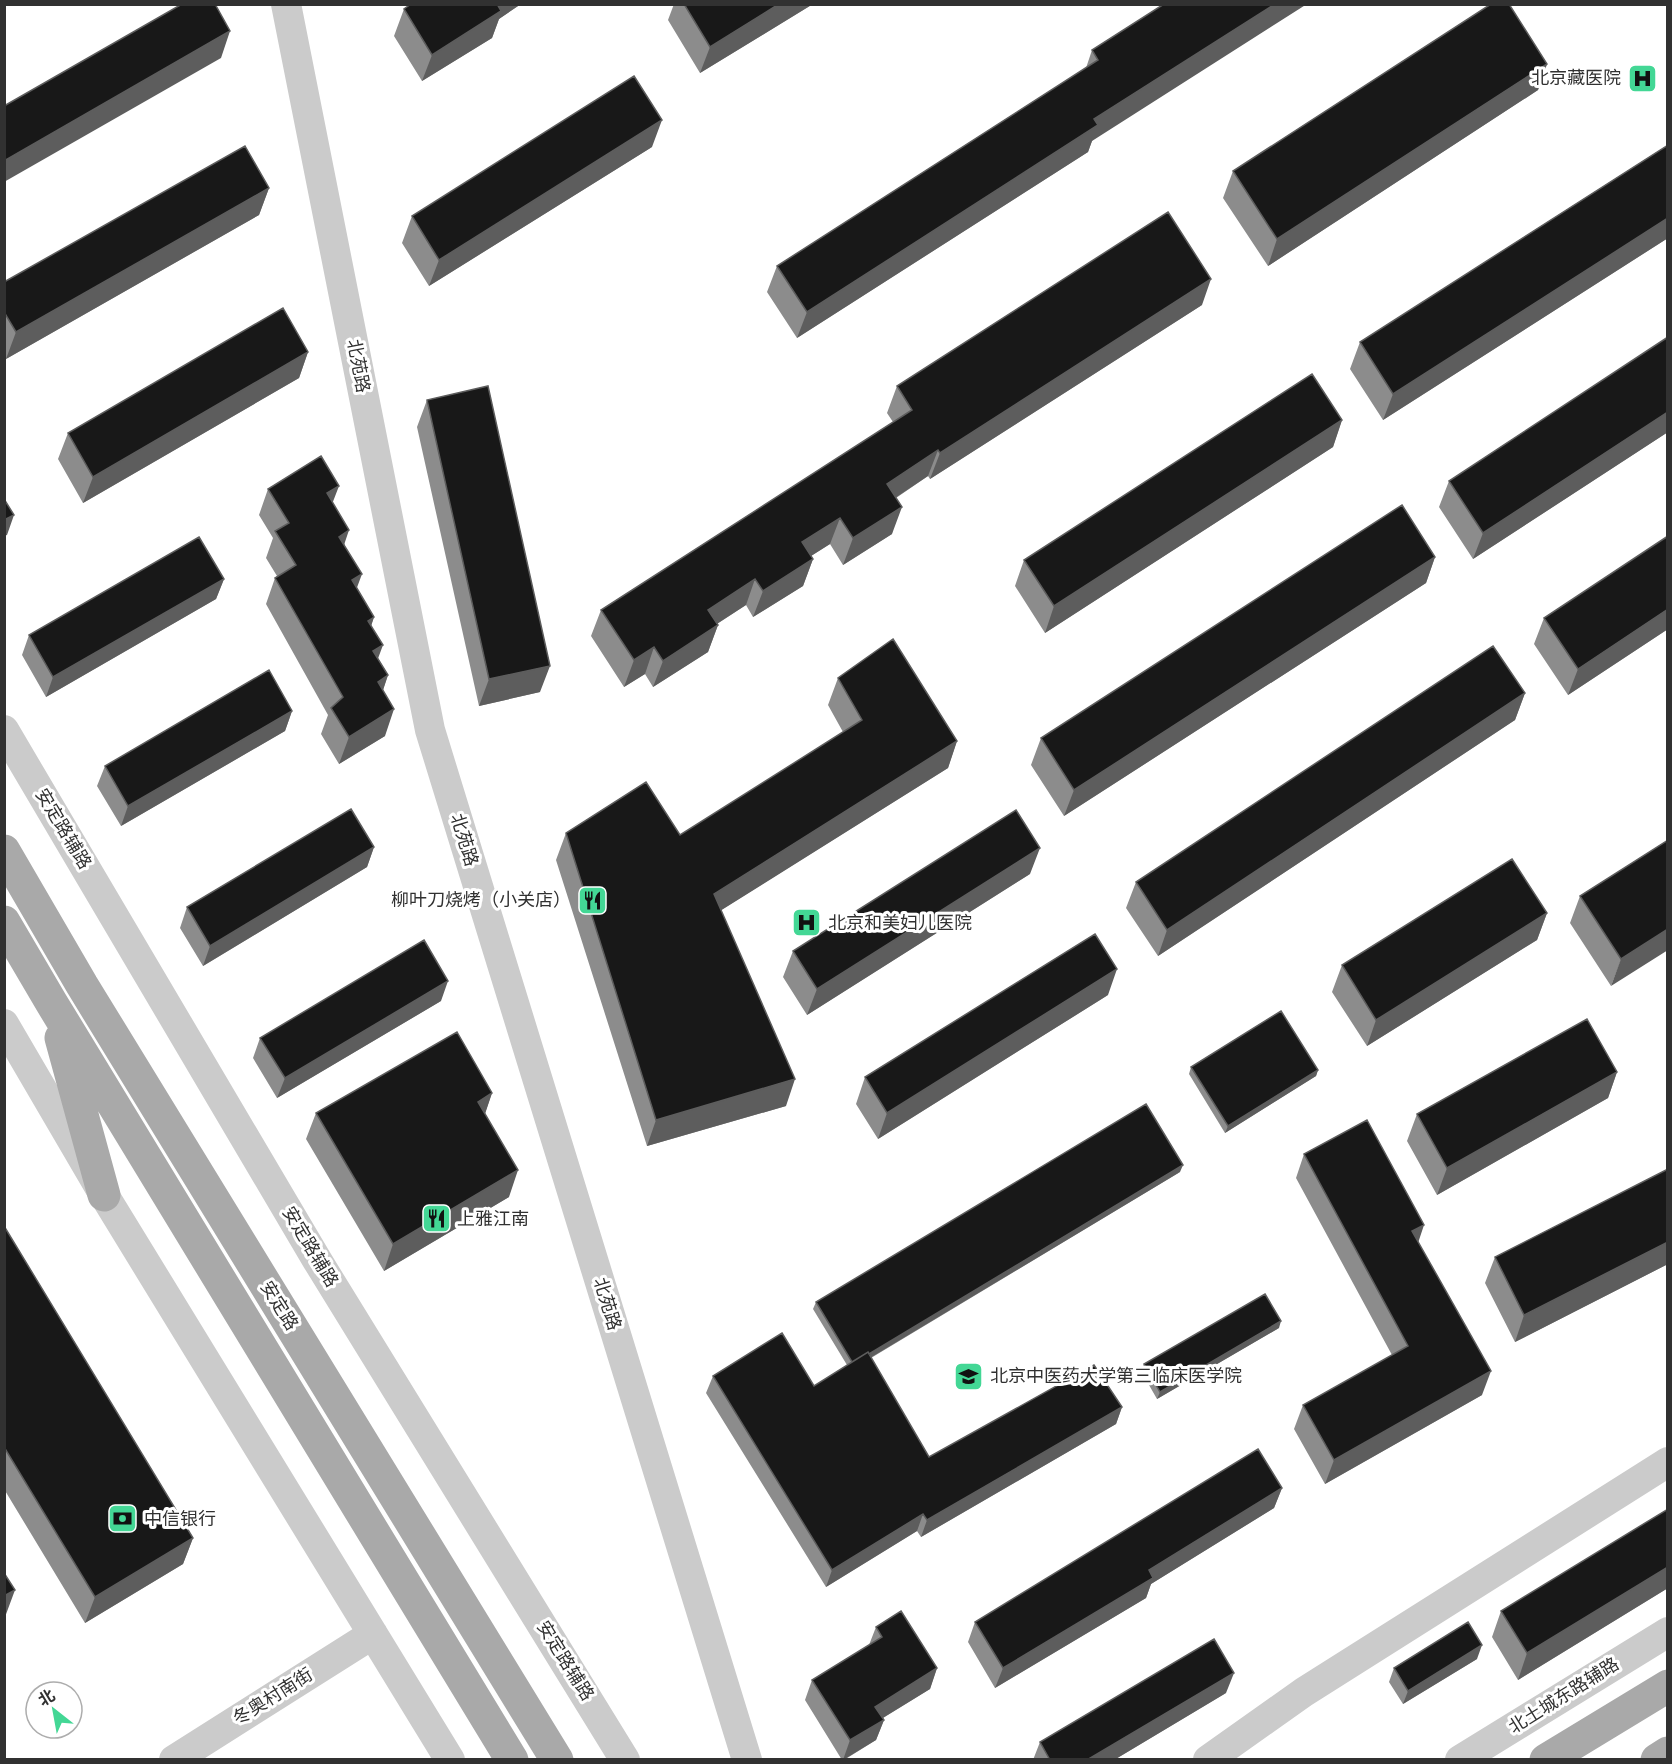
<svg xmlns="http://www.w3.org/2000/svg" width="1672" height="1764" font-family="'Sofia Sans Condensed','Noto Sans SC',sans-serif">
<style>
.lines{fill:none;stroke-linecap:round;stroke-linejoin:round}
.minor{stroke:#cbcbcb;stroke-width:30}
.major{stroke:#a9a9a9;stroke-width:33}
.wall{fill:#8c8c8c}
.shaded-wall{fill:#5d5d5d}
.building{fill:#181818;stroke:#5d5d5d;stroke-width:1.5}
.labels{text-anchor:middle;dominant-baseline:central;stroke-width:6;stroke-linejoin:round;paint-order:stroke}
.poi-label{font-size:18px;fill:#313131;stroke:#fff;text-anchor:start}
.street-label{font-size:18px;fill:#313131;stroke:#fff}
</style>
<rect width="100%" height="100%" fill="#fff"/>
<g class="lines">
<path class="minor" d="M 286,4 L 430,730 L 747,1760
M 4,730 L 317,1260 L 625,1760
M 4,1024 L 104,1195 L 450,1760
M 174,1760 L 373,1634
M 1208,1760 L 1304,1692 L 1668,1462
M 1460,1760 L 1668,1632"/>
<path class="major" d="M 4,851 L 82,985 L 557,1760
M 4,922 L 51,1002 L 512,1760
M 61,1038 L 104,1195
M 1546,1760 L 1668,1686
M 1657,1760 L 1668,1753"/>
</g>
<path class="wall" d="M 411,4 L 521,4 L 499,19 L 492,38 L 422,81 L 394,36 L 404,9 Z
M 674,4 L 813,4 L 700,73 L 668,20 Z
M 1164,4 L 1092,141 L 1088,152 L 797,338 L 767,292 L 777,266 L 1086,68 L 1092,50 Z
M 1547,64 L 1538,90 L 1268,266 L 1223,198 L 1233,171 Z
M 1668,145 L 1668,238 L 1383,420 L 1350,369 L 1360,342 Z
M 652,147 L 429,286 L 402,243 L 412,216 Z
M 269,188 L 259,215 L 6,359 L 4,355 L 4,282 Z
M 1202,305 L 930,479 L 928,476 L 896,498 L 892,534 L 843,565 L 830,544 L 811,556 L 813,559 L 803,586 L 753,617 L 746,605 L 717,624 L 718,625 L 708,652 L 653,687 L 645,674 L 624,687 L 591,636 L 601,610 L 893,422 L 887,413 L 897,386 Z
M 1668,337 L 1668,432 L 1473,559 L 1439,507 L 1449,481 Z
M 308,352 L 299,378 L 83,503 L 58,459 L 68,433 Z
M 427,400 L 540,692 L 479,706 L 417,427 Z
M 1342,420 L 1333,447 L 1045,633 L 1015,586 L 1024,560 Z
M 268,489 L 333,503 L 357,589 L 374,617 L 371,626 L 378,658 L 388,675 L 383,690 L 385,736 L 339,764 L 321,734 L 328,715 L 266,604 L 275,578 L 277,576 L 266,558 L 273,538 L 259,515 Z
M 1668,536 L 1668,629 L 1568,695 L 1534,644 L 1544,618 Z
M 1435,557 L 1426,583 L 1064,816 L 1031,765 L 1041,738 Z
M 224,579 L 216,599 L 46,697 L 22,655 L 29,635 Z
M 838,678 L 957,741 L 948,768 L 721,910 L 786,1106 L 647,1146 L 556,860 L 566,833 L 680,835 L 843,732 L 828,705 Z
M 1525,693 L 1515,720 L 1158,956 L 1126,908 L 1136,882 Z
M 292,711 L 285,731 L 121,826 L 97,786 L 105,766 Z
M 1668,840 L 1611,986 L 1570,923 L 1580,896 Z
M 374,847 L 367,867 L 203,966 L 180,928 L 187,907 Z
M 1030,874 L 807,1015 L 783,977 L 793,951 Z
M 1547,913 L 1537,940 L 1367,1046 L 1332,992 L 1342,965 Z
M 1108,995 L 878,1139 L 856,1104 L 865,1077 Z
M 441,1001 L 277,1098 L 253,1058 L 260,1038 Z
M 1191,1067 L 1318,1070 L 1316,1076 L 1225,1133 L 1189,1074 Z
M 1617,1072 L 1608,1098 L 1437,1195 L 1407,1141 L 1417,1114 Z
M 492,1093 L 485,1113 L 509,1197 L 384,1271 L 306,1139 L 316,1113 Z
M 1304,1154 L 1418,1242 L 1482,1395 L 1325,1484 L 1294,1429 L 1303,1405 L 1392,1355 L 1296,1178 Z
M 1668,1169 L 1668,1264 L 1515,1342 L 1485,1283 L 1495,1257 Z
M 1180,1172 L 871,1358 L 929,1457 L 1122,1407 L 1116,1424 L 921,1537 L 917,1531 L 826,1587 L 706,1393 L 713,1376 L 814,1386 L 847,1365 L 813,1309 L 816,1302 Z
M 4,1226 L 193,1538 L 183,1564 L 85,1623 L 4,1489 Z
M 1279,1328 L 1157,1399 L 1141,1371 L 1144,1364 Z
M 1282,1488 L 1274,1508 L 1151,1584 L 1146,1598 L 995,1688 L 968,1642 L 975,1622 Z
M 1668,1509 L 1668,1588 L 1518,1680 L 1492,1637 L 1501,1611 Z
M 876,1627 L 937,1668 L 930,1689 L 883,1718 L 884,1720 L 876,1740 L 844,1760 L 842,1760 L 805,1700 L 812,1680 L 869,1645 Z
M 1477,1659 L 1403,1704 L 1389,1682 L 1394,1668 Z
M 1226,1693 L 1114,1760 L 1033,1760 L 1040,1742 Z"/>
<path class="shaded-wall" d="M 494,4 L 521,4 L 499,19 L 492,38 L 422,81 L 432,55 Z
M 779,4 L 813,4 L 700,73 L 710,47 Z
M 1275,4 L 1307,4 L 1092,141 L 1088,152 L 797,338 L 807,312 L 1094,119 Z
M 230,31 L 221,58 L 4,182 L 4,161 Z
M 1547,64 L 1538,90 L 1268,266 L 1277,239 Z
M 662,120 L 652,147 L 429,286 L 439,260 Z
M 269,188 L 259,215 L 6,359 L 16,332 Z
M 1668,218 L 1668,238 L 1383,420 L 1393,394 Z
M 1211,279 L 1202,305 L 930,479 L 940,453 Z
M 308,352 L 299,378 L 83,503 L 93,477 Z
M 1668,412 L 1668,432 L 1473,559 L 1483,533 Z
M 1342,420 L 1333,447 L 1045,633 L 1054,606 Z
M 938,450 L 928,476 L 877,510 L 887,484 Z
M 339,486 L 329,512 L 327,493 Z
M 902,507 L 892,534 L 843,565 L 853,538 Z
M 14,515 L 7,535 L 4,536 L 4,520 Z
M 840,518 L 830,544 L 792,568 L 802,542 Z
M 349,530 L 340,557 L 339,537 Z
M 1435,557 L 1426,583 L 1064,816 L 1074,790 Z
M 813,559 L 803,586 L 753,617 L 763,591 Z
M 362,574 L 352,601 L 352,580 Z
M 224,579 L 216,599 L 46,697 L 53,677 Z
M 755,579 L 746,605 L 698,636 L 708,610 Z
M 1668,609 L 1668,629 L 1568,695 L 1578,669 Z
M 374,617 L 365,644 L 368,621 Z
M 718,625 L 708,652 L 653,687 L 663,661 Z
M 383,645 L 373,672 L 373,651 Z
M 654,647 L 645,674 L 624,687 L 634,660 Z
M 550,666 L 540,692 L 479,706 L 489,679 Z
M 388,675 L 379,702 L 378,682 Z
M 1525,693 L 1515,720 L 1158,956 L 1167,930 Z
M 394,709 L 385,736 L 339,764 L 349,737 Z
M 292,711 L 285,731 L 121,826 L 128,806 Z
M 957,741 L 948,768 L 704,921 L 714,894 Z
M 374,847 L 367,867 L 203,966 L 210,946 Z
M 1040,848 L 1030,874 L 807,1015 L 817,989 Z
M 1547,913 L 1537,940 L 1367,1046 L 1376,1020 Z
M 1668,929 L 1668,950 L 1611,986 L 1621,959 Z
M 1117,969 L 1108,995 L 878,1139 L 887,1113 Z
M 448,981 L 441,1001 L 277,1098 L 285,1078 Z
M 1318,1070 L 1316,1076 L 1225,1133 L 1228,1126 Z
M 1617,1072 L 1608,1098 L 1437,1195 L 1447,1168 Z
M 795,1079 L 786,1106 L 647,1146 L 656,1120 Z
M 492,1093 L 483,1120 L 478,1102 Z
M 1183,1165 L 1180,1172 L 850,1370 L 853,1364 Z
M 518,1170 L 509,1197 L 384,1271 L 393,1244 Z
M 1424,1225 L 1416,1249 L 1412,1231 Z
M 1668,1242 L 1668,1264 L 1515,1342 L 1524,1315 Z
M 1281,1321 L 1279,1328 L 1157,1399 L 1160,1392 Z
M 1491,1371 L 1482,1395 L 1325,1484 L 1334,1460 Z
M 1122,1407 L 1116,1424 L 921,1537 L 927,1520 Z
M 1282,1488 L 1274,1508 L 1151,1584 L 1146,1598 L 995,1688 L 1003,1668 L 1149,1570 Z
M 923,1514 L 917,1531 L 826,1587 L 832,1570 Z
M 193,1538 L 183,1564 L 85,1623 L 95,1597 Z
M 1668,1567 L 1668,1588 L 1518,1680 L 1527,1653 Z
M 15,1590 L 5,1617 L 4,1617 L 4,1596 Z
M 1482,1645 L 1477,1659 L 1403,1704 L 1408,1691 Z
M 937,1668 L 930,1689 L 868,1727 L 875,1707 Z
M 1234,1673 L 1226,1693 L 1114,1760 L 1087,1760 Z
M 884,1720 L 876,1740 L 843,1760 L 850,1740 Z"/>
<path class="building" d="M 182,4 L 215,4 L 230,31 L 4,161 L 4,106 Z
M 411,4 L 497,4 L 501,11 L 432,55 L 404,9 Z
M 684,4 L 779,4 L 710,47 Z
M 1164,4 L 1275,4 L 1094,119 L 1098,125 L 807,312 L 777,266 L 1098,60 L 1092,50 Z
M 1491,4 L 1509,4 L 1547,64 L 1277,239 L 1233,171 Z
M 634,76 L 662,120 L 439,260 L 412,216 Z
M 1668,145 L 1668,218 L 1393,394 L 1360,342 Z
M 245,146 L 269,188 L 16,332 L 4,312 L 4,282 Z
M 1168,212 L 1211,279 L 940,453 L 938,450 L 887,484 L 902,507 L 853,538 L 840,518 L 802,542 L 813,559 L 763,591 L 755,579 L 708,610 L 718,625 L 663,661 L 654,647 L 634,660 L 601,610 L 912,410 L 897,386 Z
M 283,308 L 308,352 L 93,477 L 68,433 Z
M 1668,337 L 1668,412 L 1483,533 L 1449,481 Z
M 1312,374 L 1342,420 L 1054,606 L 1024,560 Z
M 488,386 L 550,666 L 489,679 L 427,400 Z
M 321,456 L 339,486 L 327,493 L 349,530 L 339,537 L 362,574 L 352,580 L 374,617 L 368,621 L 383,645 L 373,651 L 388,675 L 378,682 L 394,709 L 349,737 L 331,708 L 343,697 L 275,578 L 296,565 L 275,531 L 289,523 L 268,489 Z
M 4,499 L 14,515 L 4,520 Z
M 1402,505 L 1435,557 L 1074,790 L 1041,738 Z
M 1668,536 L 1668,609 L 1578,669 L 1544,618 Z
M 199,537 L 224,579 L 53,677 L 29,635 Z
M 893,639 L 957,741 L 714,894 L 795,1079 L 656,1120 L 566,833 L 646,782 L 680,835 L 862,720 L 838,678 Z
M 1493,646 L 1525,693 L 1167,930 L 1136,882 Z
M 269,670 L 292,711 L 128,806 L 105,766 Z
M 351,809 L 374,847 L 210,946 L 187,907 Z
M 1016,810 L 1040,848 L 817,989 L 793,951 Z
M 1668,840 L 1668,929 L 1621,959 L 1580,896 Z
M 1512,859 L 1547,913 L 1376,1020 L 1342,965 Z
M 1095,934 L 1117,969 L 887,1113 L 865,1077 Z
M 424,940 L 448,981 L 285,1078 L 260,1038 Z
M 1281,1011 L 1318,1070 L 1228,1126 L 1191,1067 Z
M 1587,1019 L 1617,1072 L 1447,1168 L 1417,1114 Z
M 457,1032 L 492,1093 L 478,1102 L 518,1170 L 393,1244 L 316,1113 Z
M 1146,1104 L 1183,1165 L 869,1354 L 868,1352 L 852,1362 L 816,1302 Z
M 1367,1120 L 1424,1225 L 1412,1231 L 1491,1371 L 1334,1460 L 1303,1405 L 1408,1346 L 1304,1154 Z
M 1668,1169 L 1668,1242 L 1524,1315 L 1495,1257 Z
M 4,1226 L 193,1538 L 95,1597 L 4,1447 Z
M 1265,1294 L 1281,1321 L 1160,1392 L 1144,1364 Z
M 782,1333 L 814,1386 L 868,1352 L 929,1457 L 1094,1365 L 1122,1407 L 927,1520 L 923,1514 L 832,1570 L 713,1376 Z
M 1258,1449 L 1282,1488 L 1149,1570 L 1153,1578 L 1003,1668 L 975,1622 Z
M 1668,1509 L 1668,1567 L 1527,1653 L 1501,1611 Z
M 4,1573 L 15,1590 L 4,1596 Z
M 901,1611 L 937,1668 L 875,1707 L 884,1720 L 850,1740 L 812,1680 L 882,1637 L 876,1627 Z
M 1468,1622 L 1482,1645 L 1408,1691 L 1394,1668 Z
M 1214,1639 L 1234,1673 L 1087,1760 L 1050,1760 L 1040,1742 Z"/>
<defs>
<symbol id="hospital-square" viewBox="-11 -11 22 22"><rect x="-9" y="-9" width="18" height="18" rx="4" fill="#43d795" stroke="#fff"/><path d="M-5-5h3v3.5h4V-5h3V5h-3V1.5h-4V5h-3Z" fill="#111"/></symbol>
<symbol id="restaurant-square" viewBox="-11 -11 22 22"><rect x="-9" y="-9" width="18" height="18" rx="4" fill="#43d795" stroke="#fff"/><path d="M-5-6h1v4h1v-4h1v4h1v-4h1v5L-1.5 .5V6h-2V.5L-5-1ZM5-6V6H3V1.5H1.5Q1.5-4 5-6Z" fill="#111"/></symbol>
<symbol id="university-square" viewBox="-11 -11 22 22"><rect x="-9" y="-9" width="18" height="18" rx="4" fill="#43d795" stroke="#fff"/><path d="M0-5L7-2L0 1L-7-2ZM-4 1L0 2.5L4 1V4Q0 6-4 4Z" fill="#111"/></symbol>
<symbol id="bank-square" viewBox="-11 -11 22 22"><rect x="-9" y="-9" width="18" height="18" rx="4" fill="#43d795" stroke="#fff"/><path d="M-6-4H6V4H-6ZM0-2.3a2.3 2.3 0 1 0 0 4.6a2.3 2.3 0 1 0 0-4.6Z" fill="#111"/></symbol>
</defs>
<g fill-rule="evenodd">
<use href="#hospital-square" x="1626" y="62" width="33" height="33"/>
<use href="#restaurant-square" x="576" y="884" width="33" height="33"/>
<use href="#hospital-square" x="790" y="906" width="33" height="33"/>
<use href="#restaurant-square" x="420" y="1202" width="33" height="33"/>
<use href="#university-square" x="952" y="1360" width="33" height="33"/>
<use href="#bank-square" x="106" y="1502" width="33" height="33"/>
</g>
<g class="labels">
<g class="poi-label">
<text x="1621" y="78" text-anchor="end">北京藏医院</text>
<text x="571" y="900" text-anchor="end">柳叶刀烧烤（小关店）</text>
<text x="828" y="923">北京和美妇儿医院</text>
<text x="457" y="1219">上雅江南</text>
<text x="990" y="1376">北京中医药大学第三临床医学院</text>
<text x="144" y="1519">中信银行</text>
</g>
<g class="street-label">
<text transform="translate(358 366) rotate(79)">北苑路</text>
<text transform="translate(63 829) rotate(59)">安定路辅路</text>
<text transform="translate(464 840) rotate(73)">北苑路</text>
<text transform="translate(310 1247) rotate(59)">安定路辅路</text>
<text transform="translate(607 1304) rotate(73)">北苑路</text>
<text transform="translate(279 1306) rotate(58)">安定路</text>
<text transform="translate(565 1661) rotate(58)">安定路辅路</text>
<text transform="translate(1564 1696) rotate(-32)">北土城东路辅路</text>
<text transform="translate(273 1697) rotate(-32)">冬奥村南街</text>
</g>
</g>
<rect width="1672" height="1764" fill="none" stroke="#313131" stroke-width="12"/>
<g transform="translate(54 1710) rotate(329)"><circle r="28" fill="#ffffff" stroke="#adadad" stroke-width="1.5"/>
<path d="M0-4.5L10 22L0 15L-10 22Z" fill="#43d795"/>
<text y="-9" font-size="16" font-weight="bold" text-anchor="middle" fill="#313131">北</text>
</g>
</svg>
